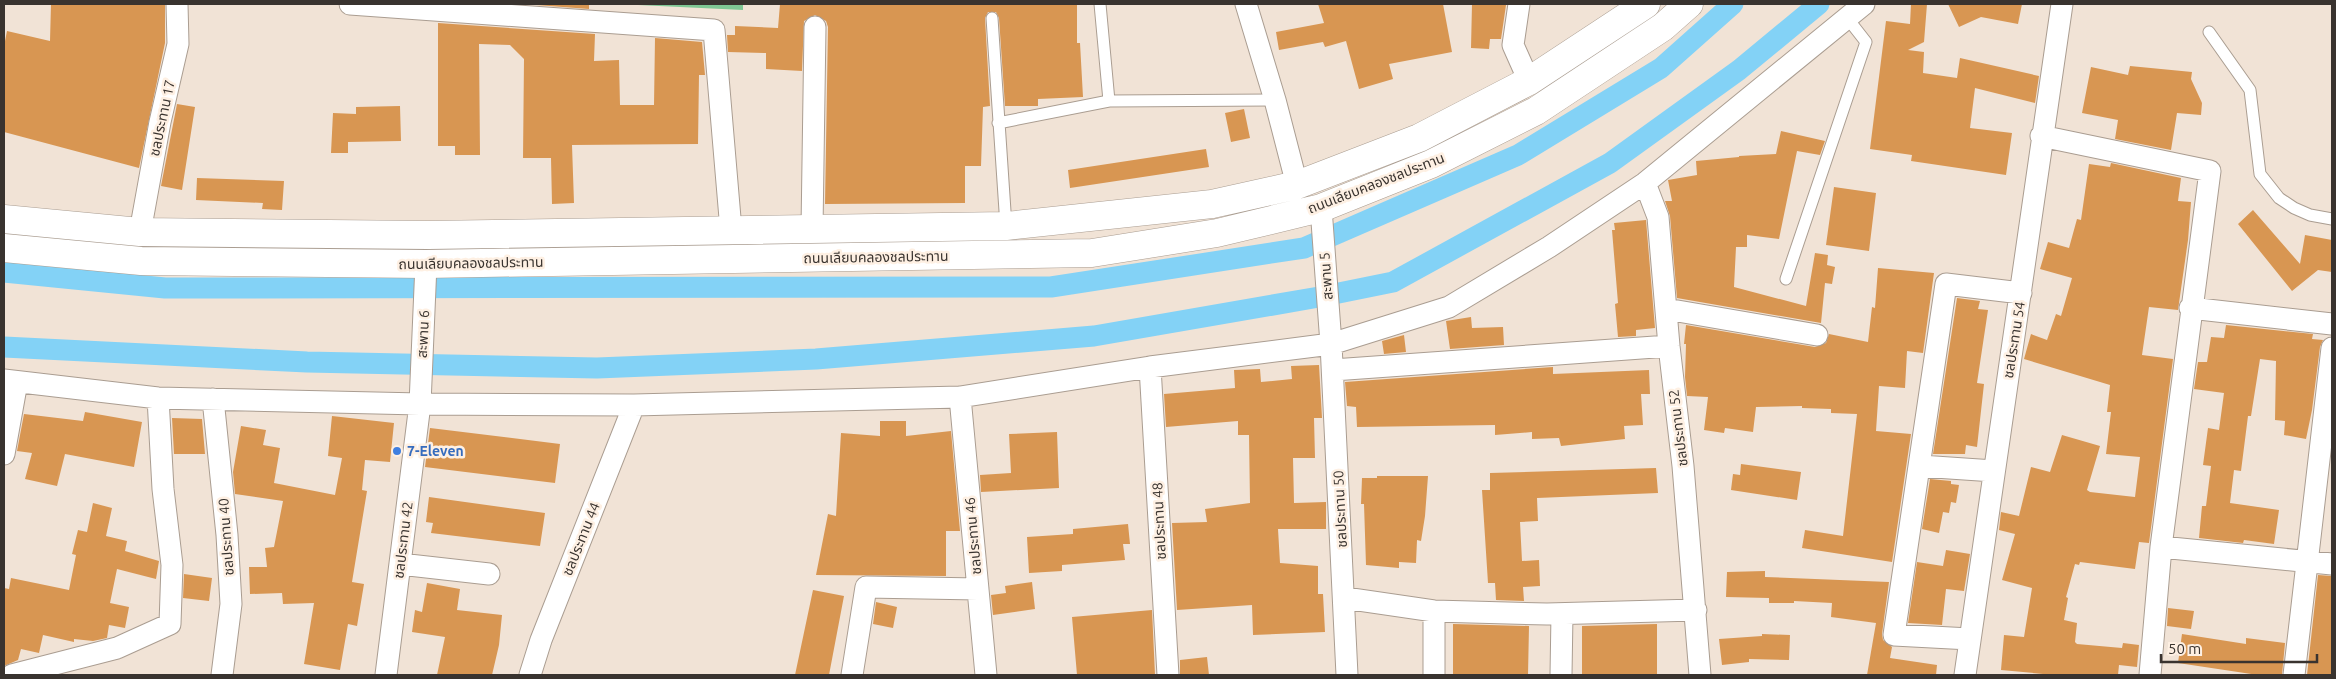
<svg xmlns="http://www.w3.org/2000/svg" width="2336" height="679" font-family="Ubuntu,'Noto Sans Thai',sans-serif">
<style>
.green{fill:#7fc794}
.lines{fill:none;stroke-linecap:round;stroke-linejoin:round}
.canal{stroke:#83d2f6;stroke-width:21}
.building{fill:#d89652}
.service-casing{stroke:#aa9d91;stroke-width:13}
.minor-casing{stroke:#aa9d91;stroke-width:23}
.tertiary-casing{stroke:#aa9d91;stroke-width:29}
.service{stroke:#fff;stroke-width:11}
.minor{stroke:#fff;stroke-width:21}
.tertiary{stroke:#fff;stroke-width:28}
.shop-dot{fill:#3f7fe0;stroke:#fef0e3;stroke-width:2}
.labels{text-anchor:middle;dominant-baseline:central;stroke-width:5;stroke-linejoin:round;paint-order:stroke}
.street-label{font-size:14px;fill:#39332f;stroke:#fef0e3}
.shop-label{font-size:14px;font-weight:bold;fill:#366cbe;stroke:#fef0e3;text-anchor:start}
</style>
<rect width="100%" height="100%" fill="#f1e3d6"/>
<path class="green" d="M 617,4 L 743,4 L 743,10 Z"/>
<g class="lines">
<path class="canal" d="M 4,272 L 165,288 L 1051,287 L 1304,248 L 1518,155 L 1661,68 L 1733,4
M 4,347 L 307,362 L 597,368 L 816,359 L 1094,336 L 1319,297 L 1393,282 L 1610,163 L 1739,70 L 1819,4"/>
</g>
<path class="building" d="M 51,4 L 165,4 L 165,43 L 139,168 L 4,132 L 4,46 L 7,31 L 50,41 Z
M 523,4 L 589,4 L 589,9 Z
M 780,4 L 1077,4 L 1077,43 L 1080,43 L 1083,97 L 1038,99 L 1038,106 L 1005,106 L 999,18 L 996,12 L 988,12 L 985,18 L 990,106 L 983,107 L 981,166 L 965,166 L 965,203 L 825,204 L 828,27 L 826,21 L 815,15 L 804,21 L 802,71 L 766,69 L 766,53 L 728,52 L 727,35 L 735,35 L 735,26 L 778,28 Z
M 1318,4 L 1443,4 L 1452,52 L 1389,64 L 1393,79 L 1359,89 L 1346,41 L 1325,47 L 1323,42 L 1279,50 L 1276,32 L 1324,23 Z
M 1472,4 L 1506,5 L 1501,39 L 1490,39 L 1489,49 L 1471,48 Z
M 1911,4 L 1927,4 L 1924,42 L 1908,50 L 1924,52 L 1923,73 L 1957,78 L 1960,58 L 2039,76 L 2035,103 L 1975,88 L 1970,128 L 2012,133 L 2006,175 L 1911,161 L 1912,155 L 1870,149 L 1886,21 L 1910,24 Z
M 1948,4 L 2022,4 L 2018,24 L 1981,17 L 1959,27 Z
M 438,23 L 595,34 L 594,61 L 619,60 L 620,105 L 654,105 L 655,38 L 702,42 L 705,75 L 699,75 L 698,144 L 572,145 L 574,203 L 552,204 L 551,158 L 523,158 L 524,59 L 510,45 L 479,44 L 480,155 L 455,155 L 455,146 L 438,146 Z
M 2130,66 L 2192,72 L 2191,79 L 2202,103 L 2201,115 L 2177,113 L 2171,150 L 2115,139 L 2118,120 L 2082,113 L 2091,67 L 2128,75 Z
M 177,104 L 195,107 L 182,190 L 161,186 Z
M 400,106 L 401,141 L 348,142 L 348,153 L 331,153 L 333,113 L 356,114 L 356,107 Z
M 1244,109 L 1250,138 L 1231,142 L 1225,113 Z
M 1781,131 L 1825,141 L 1820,155 L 1797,151 L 1779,239 L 1747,235 L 1747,247 L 1736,247 L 1734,287 L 1806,306 L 1815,253 L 1828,255 L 1827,265 L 1835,267 L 1832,284 L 1825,283 L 1821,323 L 1677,298 L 1670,216 L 1665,201 L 1672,201 L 1668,180 L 1697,175 L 1696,161 L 1739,157 L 1739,156 L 1776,154 Z
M 1206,149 L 1209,167 L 1070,188 L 1068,170 Z
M 2111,163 L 2181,178 L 2178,201 L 2191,202 L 2188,240 L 2178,310 L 2149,307 L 2142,355 L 2173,359 L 2149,543 L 2139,542 L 2135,569 L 2080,562 L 2079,565 L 2075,564 L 2066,597 L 2068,598 L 2064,620 L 2077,623 L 2075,642 L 2077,644 L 2122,648 L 2123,643 L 2139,645 L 2137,667 L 2119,665 L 2118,675 L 2054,675 L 2001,670 L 2004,635 L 2024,637 L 2032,588 L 2002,580 L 2015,534 L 1999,530 L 2001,512 L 2019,516 L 2031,467 L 2050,472 L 2062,435 L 2100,446 L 2087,490 L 2090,492 L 2135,497 L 2140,457 L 2106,454 L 2111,412 L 2107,412 L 2110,385 L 2024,359 L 2031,334 L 2047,340 L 2056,314 L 2061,316 L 2072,278 L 2040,269 L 2048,242 L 2069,248 L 2077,219 L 2081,220 L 2089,164 L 2110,167 Z
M 197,178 L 284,181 L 282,210 L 262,209 L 263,203 L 196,200 Z
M 1834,187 L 1876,193 L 1869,251 L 1826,245 Z
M 2253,210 L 2300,264 L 2305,235 L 2332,240 L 2332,272 L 2318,270 L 2292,291 L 2238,224 Z
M 1646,220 L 1655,328 L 1636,330 L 1636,336 L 1618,337 L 1615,304 L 1618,303 L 1612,230 L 1615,230 L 1614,223 Z
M 1878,268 L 1934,273 L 1923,353 L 1907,351 L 1905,388 L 1879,386 L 1876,431 L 1911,434 L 1892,562 L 1802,548 L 1805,530 L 1843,536 L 1857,414 L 1831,413 L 1831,409 L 1802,408 L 1802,406 L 1756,407 L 1753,432 L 1725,428 L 1724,433 L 1704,430 L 1708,397 L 1687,396 L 1685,377 L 1686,344 L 1684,344 L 1686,325 L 1815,347 L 1826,343 L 1829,334 L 1868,342 L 1872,307 L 1875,308 Z
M 1957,298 L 1980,301 L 1978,309 L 1988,310 L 1977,383 L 1984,384 L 1977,447 L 1966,445 L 1965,454 L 1933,454 Z
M 1471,317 L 1472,328 L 1503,327 L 1504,345 L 1450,349 L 1446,321 Z
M 2226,325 L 2313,334 L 2312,339 L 2323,340 L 2320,347 L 2312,410 L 2306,439 L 2284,435 L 2285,421 L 2275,420 L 2276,361 L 2260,359 L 2251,416 L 2248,416 L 2241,471 L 2234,470 L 2230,503 L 2279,510 L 2274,544 L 2244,540 L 2243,543 L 2199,538 L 2202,506 L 2206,506 L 2211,466 L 2203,465 L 2208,428 L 2219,430 L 2224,393 L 2194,389 L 2198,362 L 2207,362 L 2211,337 L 2224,338 Z
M 1404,335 L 1406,352 L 1384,354 L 1382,341 Z
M 1319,365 L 1322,418 L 1314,418 L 1315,458 L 1293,458 L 1294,503 L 1326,502 L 1326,529 L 1278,529 L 1280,563 L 1318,566 L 1318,594 L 1323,594 L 1325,632 L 1253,635 L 1252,605 L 1177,610 L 1172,523 L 1207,522 L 1205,509 L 1250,503 L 1249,435 L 1238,435 L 1238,421 L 1166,427 L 1164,394 L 1235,388 L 1234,370 L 1260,369 L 1261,382 L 1292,379 L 1291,366 Z
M 1553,367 L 1553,374 L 1649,370 L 1650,394 L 1641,394 L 1643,425 L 1624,426 L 1625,439 L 1561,446 L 1559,438 L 1532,439 L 1532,432 L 1495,435 L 1495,425 L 1357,427 L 1356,407 L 1347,406 L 1345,382 Z
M 85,412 L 142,422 L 134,467 L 65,454 L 57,486 L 25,479 L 32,453 L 17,451 L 24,414 L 83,421 Z
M 332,416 L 394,423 L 390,462 L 365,460 L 362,490 L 367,491 L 352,582 L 364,584 L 357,626 L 348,624 L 340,670 L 304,664 L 314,603 L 283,604 L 282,593 L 250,594 L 249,567 L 267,567 L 265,548 L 274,547 L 283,501 L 235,494 L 233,472 L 241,426 L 266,430 L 263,445 L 280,448 L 274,483 L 335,495 L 342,458 L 328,456 Z
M 172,418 L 202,419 L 205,454 L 174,454 Z
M 880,421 L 906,421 L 906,436 L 951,431 L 960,531 L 946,531 L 946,576 L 816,575 L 828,514 L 836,516 L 841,433 L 880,436 Z
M 430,428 L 560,444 L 555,483 L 425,467 Z
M 1057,432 L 1059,488 L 981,492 L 980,475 L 1011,473 L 1009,434 Z
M 1741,464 L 1801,472 L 1797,500 L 1731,490 L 1733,474 L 1740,475 Z
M 1656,468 L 1658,493 L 1537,498 L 1538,521 L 1520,522 L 1522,561 L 1539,560 L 1540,586 L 1523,587 L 1524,601 L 1496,600 L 1495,583 L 1488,583 L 1482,490 L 1490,490 L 1490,473 Z
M 1377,476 L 1428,476 L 1425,516 L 1421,541 L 1417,540 L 1416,563 L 1399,562 L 1399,568 L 1366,565 L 1364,504 L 1361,504 L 1362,478 L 1377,478 Z
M 1930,479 L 1951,481 L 1951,484 L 1959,485 L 1956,503 L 1951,502 L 1949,513 L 1943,512 L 1939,533 L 1922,529 Z
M 429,497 L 545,513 L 540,546 L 431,533 L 433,523 L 426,522 Z
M 93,503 L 112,508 L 106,536 L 127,541 L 125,551 L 159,561 L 156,579 L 117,569 L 110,603 L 129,607 L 125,628 L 109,625 L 107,638 L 93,641 L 74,639 L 74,642 L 43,635 L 39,653 L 21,649 L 18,660 L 4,666 L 4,588 L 9,589 L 11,578 L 69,590 L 76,555 L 72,554 L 78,530 L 87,532 Z
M 1128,524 L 1130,544 L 1123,544 L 1125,560 L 1062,565 L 1062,571 L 1029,573 L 1027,537 L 1073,534 L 1073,529 Z
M 1946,550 L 1970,554 L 1964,591 L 1946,589 L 1942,625 L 1908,623 L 1917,562 L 1943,566 Z
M 1765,571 L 1765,577 L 1889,582 L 1882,634 L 1883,640 L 1892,647 L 1890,658 L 1937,665 L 1936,675 L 1867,675 L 1876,623 L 1831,617 L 1832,603 L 1794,601 L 1794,603 L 1769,603 L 1769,598 L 1726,597 L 1727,572 Z
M 184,574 L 212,578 L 209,601 L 183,598 Z
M 2318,575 L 2332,576 L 2332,675 L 2307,675 Z
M 1032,582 L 1035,609 L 993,615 L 991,595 L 1006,593 L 1005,586 Z
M 427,583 L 460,589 L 457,610 L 502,615 L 499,645 L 492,675 L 437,675 L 445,637 L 412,632 L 415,610 L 422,612 Z
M 813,590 L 844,596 L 829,675 L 795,675 Z
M 876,602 L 897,607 L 893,628 L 873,624 Z
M 2168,608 L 2194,611 L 2191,629 L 2167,626 Z
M 1152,610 L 1155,675 L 1077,675 L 1072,617 Z
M 1453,624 L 1529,626 L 1528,675 L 1453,675 Z
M 1657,624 L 1657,675 L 1582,675 L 1582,626 Z
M 1762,634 L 1790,635 L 1789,660 L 1749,659 L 1749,662 L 1722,665 L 1719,639 L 1762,636 Z
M 2182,634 L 2246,644 L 2246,638 L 2285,643 L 2282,675 L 2258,675 L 2178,663 Z
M 1207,657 L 1209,675 L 1180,675 L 1180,660 Z"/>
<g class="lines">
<defs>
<path id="service" d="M 1100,4 L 1109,101
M 992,18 L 1006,226
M 2209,32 L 2250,90 L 2260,174 L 2279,198 L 2294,208 L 2310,215 L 2332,219
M 998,123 L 1109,101 L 1275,100
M 1786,279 L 1866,42 L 1848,19"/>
<path id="minor" d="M 350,4 L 714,30 L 731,230
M 1246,4 L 1275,100 L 1297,185
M 1519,4 L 1513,45 L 1529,81
M 2041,136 L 2210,171 L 2161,547 L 2150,675
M 1645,183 L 1658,217 L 1669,346 L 1683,466 L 1700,675
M 1321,208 L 1331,344 L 1347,675
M 812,229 L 815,27
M 140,232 L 160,122 L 178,44 L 177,4
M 2190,308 L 2332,324
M 1666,309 L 1817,335
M 1150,367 L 1168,675
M 1333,370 L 1669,346
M 4,380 L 158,398 L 420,404 L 634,405 L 960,397 L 1150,367 L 1331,344 L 1449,307 L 1549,247 L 1645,183 L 1864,4
M 960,397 L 986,675
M 213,399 L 227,535 L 231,604 L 222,675
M 4,454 L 17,382
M 1920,466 L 1994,471
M 2161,547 L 2332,564
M 400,564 L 489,574
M 1345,598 L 1434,611 L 1547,614 L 1696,610
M 1970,639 L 1894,635 L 1946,284 L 2021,293
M 12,675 L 117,648 L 170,624 L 172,565 L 163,489 L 158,398
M 386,675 L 420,404 L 426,264
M 530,675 L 541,640 L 634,405
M 852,675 L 866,587 L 978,589
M 1434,675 L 1434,611
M 1561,675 L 1562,614
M 1965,675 L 2062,4
M 2294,675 L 2332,348"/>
<path id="tertiary" d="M 4,219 L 140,232 L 428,235 L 1006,226 L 1212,204 L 1297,185 L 1419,138 L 1529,81 L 1646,4
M 4,248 L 141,261 L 426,264 L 1092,253 L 1217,233 L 1321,208 L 1431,164 L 1536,111 L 1663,27 L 1689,4"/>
</defs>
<use href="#service" class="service-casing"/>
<use href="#minor" class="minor-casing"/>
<use href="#tertiary" class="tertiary-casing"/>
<use href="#service" class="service"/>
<use href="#minor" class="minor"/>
<use href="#tertiary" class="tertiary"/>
</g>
<circle class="shop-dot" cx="397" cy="451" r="5"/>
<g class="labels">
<g class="street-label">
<text transform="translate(162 118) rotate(-78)">ชลประทาน 17</text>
<text transform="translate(1376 183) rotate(-21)">ถนนเลียบคลองชลประทาน</text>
<text transform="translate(876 257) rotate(-1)">ถนนเลียบคลองชลประทาน</text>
<text transform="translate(471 263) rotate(-1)">ถนนเลียบคลองชลประทาน</text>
<text transform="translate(1326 276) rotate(-94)">สะพาน 5</text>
<text transform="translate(423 334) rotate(-87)">สะพาน 6</text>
<text transform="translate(2014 340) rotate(-81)">ชลประทาน 54</text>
<text transform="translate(1678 428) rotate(-97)">ชลประทาน 52</text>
<text transform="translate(1340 509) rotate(-93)">ชลประทาน 50</text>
<text transform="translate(1159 521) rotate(-93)">ชลประทาน 48</text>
<text transform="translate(973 536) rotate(-95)">ชลประทาน 46</text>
<text transform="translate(226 537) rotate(-94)">ชลประทาน 40</text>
<text transform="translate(581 539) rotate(-68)">ชลประทาน 44</text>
<text transform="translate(403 540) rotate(-83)">ชลประทาน 42</text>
</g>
<g class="shop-label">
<text x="407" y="451">7-Eleven</text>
</g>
</g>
<rect width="2336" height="679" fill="none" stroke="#39332f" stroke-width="10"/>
<path d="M2161 654v8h156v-8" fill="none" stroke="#39332f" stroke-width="2.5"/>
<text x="2168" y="654" font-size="15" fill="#39332f" stroke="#fef0e3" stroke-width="4" paint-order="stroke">50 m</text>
</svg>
